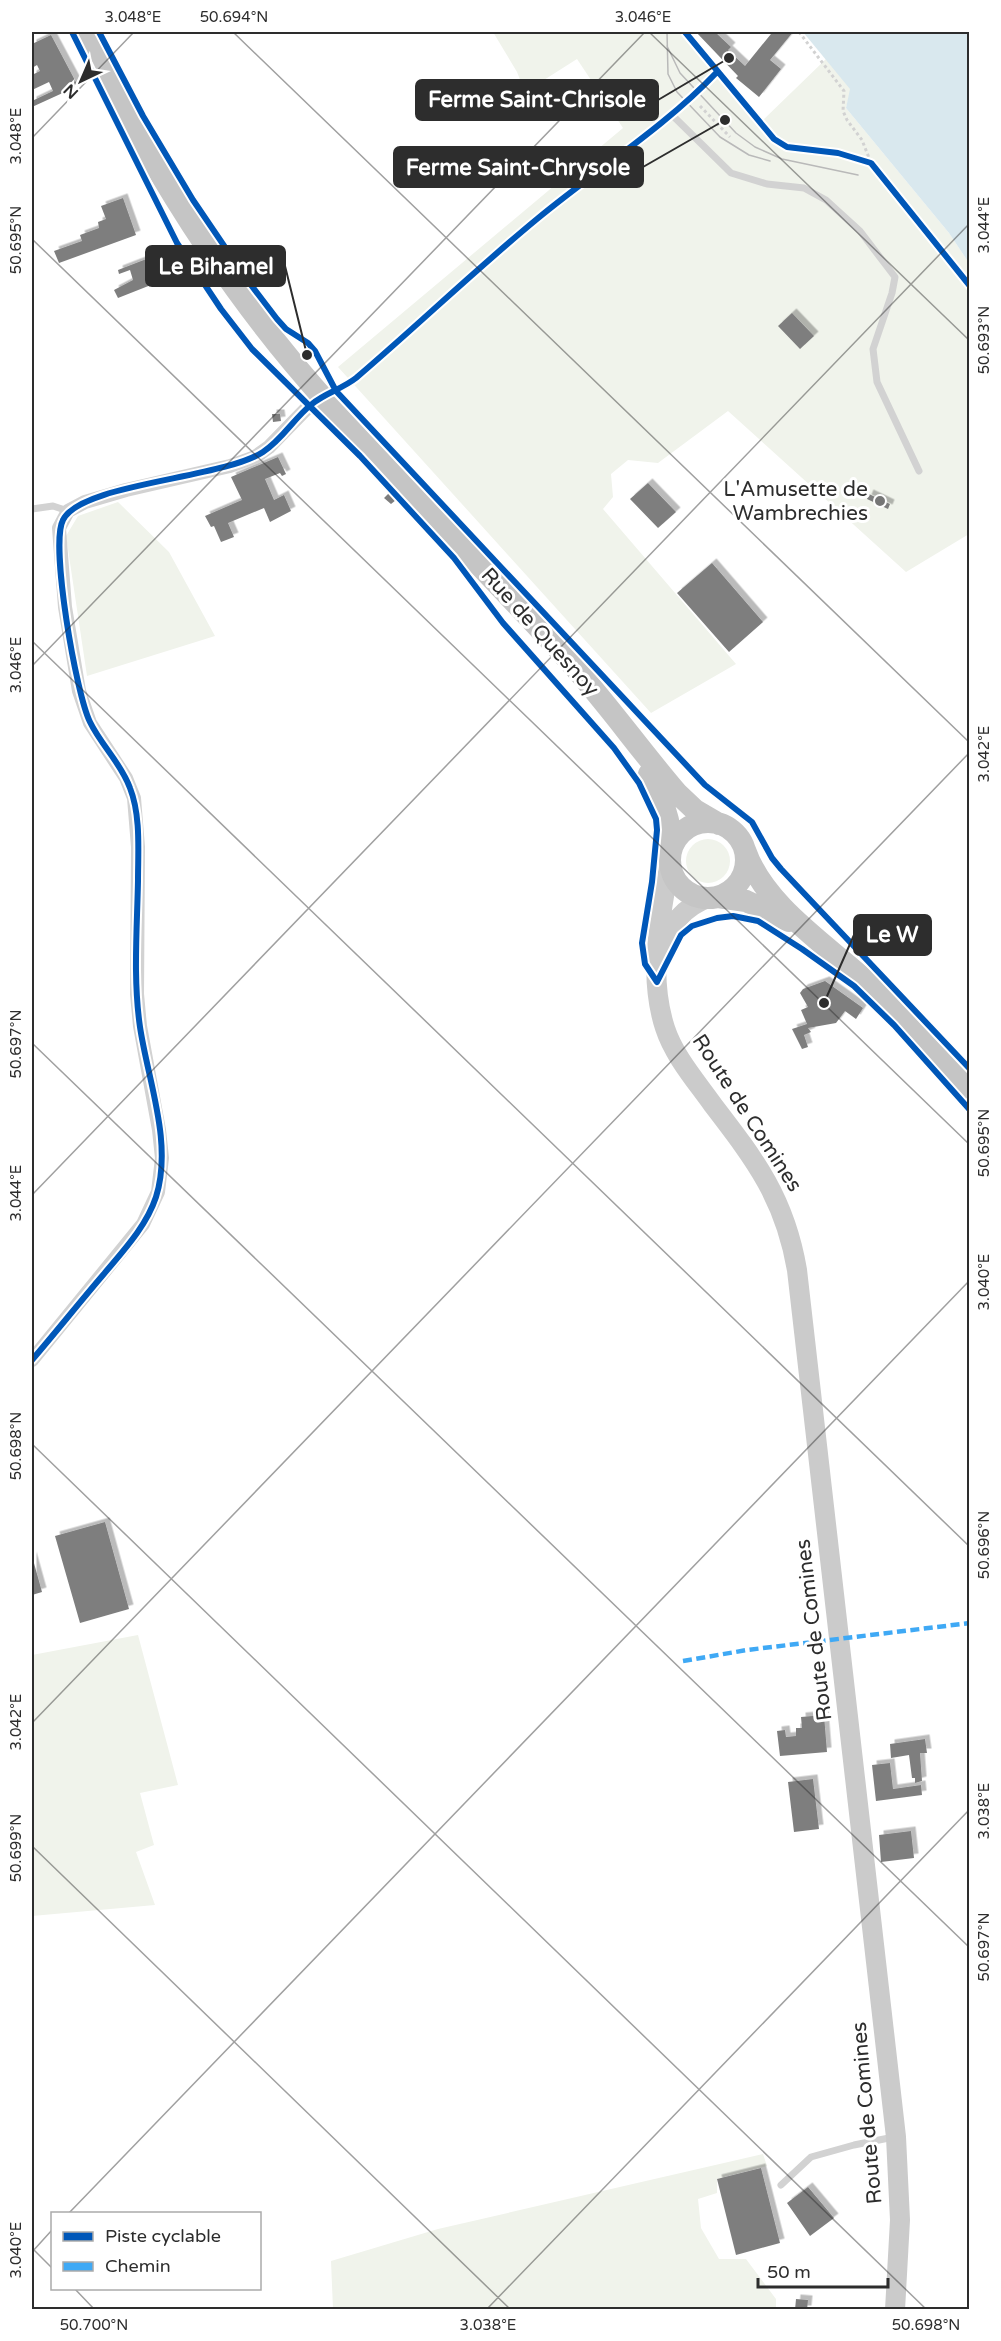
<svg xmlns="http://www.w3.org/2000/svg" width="1001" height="2341" font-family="'Varela Round',sans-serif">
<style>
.green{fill:#f0f3eb}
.water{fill:#d9e8ee}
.building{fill:#7e7e7e;filter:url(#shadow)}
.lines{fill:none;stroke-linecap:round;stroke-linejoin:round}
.path{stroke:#d2d2d2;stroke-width:3;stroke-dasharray:3 3;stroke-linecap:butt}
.lane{stroke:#d2d2d2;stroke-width:7}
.street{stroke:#d2d2d2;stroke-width:14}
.secondary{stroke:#cbcbcb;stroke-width:20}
.primary{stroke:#c5c5c5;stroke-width:22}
.tram{stroke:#b9b9b9;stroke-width:1.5}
.quiet{stroke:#3fa9f5;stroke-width:4.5;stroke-dasharray:9 4.5;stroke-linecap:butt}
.cycleway-casing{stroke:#fff;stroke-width:10}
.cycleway{stroke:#0057b8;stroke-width:6}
.ticks{fill:none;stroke:#2d2d2d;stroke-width:1.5;stroke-opacity:0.45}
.poi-dot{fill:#767676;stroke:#fff;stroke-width:2}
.labels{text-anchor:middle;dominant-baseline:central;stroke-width:6;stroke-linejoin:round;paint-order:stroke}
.poi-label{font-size:21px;fill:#2d2d2d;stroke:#fff;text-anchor:end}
.street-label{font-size:21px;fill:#2d2d2d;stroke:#fff}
.leader{fill:none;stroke:#2d2d2d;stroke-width:2}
.callout-dot{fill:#2d2d2d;stroke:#fff;stroke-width:2}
.callout{fill:#2d2d2d;stroke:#2d2d2d;stroke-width:2}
.callout-label{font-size:22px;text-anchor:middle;font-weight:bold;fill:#fff}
.neatline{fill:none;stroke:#2d2d2d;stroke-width:2}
.ticks-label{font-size:15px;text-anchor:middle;fill:#2d2d2d}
</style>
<defs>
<filter id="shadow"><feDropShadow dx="4.5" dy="-4.5" stdDeviation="0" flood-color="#0004"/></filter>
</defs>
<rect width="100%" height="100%" fill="#fff"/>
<path class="green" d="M 493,32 L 688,32 L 683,37 L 758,125 L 826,59 L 851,89 L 846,108 L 949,233 L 969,263 L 969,534 L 906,572 L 728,411 L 658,463 L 628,460 L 611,474 L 613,497 L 603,509 L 736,664 L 651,713 L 338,367 L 623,128 L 577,59 L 525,92 L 517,72 Z
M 118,502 L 169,552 L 215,636 L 87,676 L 66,536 L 78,516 Z
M686 861a22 22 0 1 1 44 0a22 22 0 1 1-44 0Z
M 138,1635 L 178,1785 L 140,1793 L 154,1845 L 136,1852 L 155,1905 L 32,1916 L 32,1655 Z
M 763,2154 L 767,2166 L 717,2179 L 717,2193 L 698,2199 L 701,2228 L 719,2259 L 746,2259 L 776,2299 L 776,2309 L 333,2309 L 331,2261 L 438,2229 Z"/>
<path class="water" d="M 803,32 L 969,32 L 969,263 L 949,233 L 846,108 L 850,89 Z"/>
<path class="building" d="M 696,32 L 715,32 L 731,47 L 728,50 L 745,66 L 771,34 L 768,32 L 793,32 L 770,60 L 781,69 L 759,97 L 736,78 L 738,76 Z
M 51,35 L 78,86 L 32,107 L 32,101 L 53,91 L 49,82 L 32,90 L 32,75 L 40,71 L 37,65 L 32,68 L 32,44 Z
M 123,198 L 136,235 L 59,263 L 54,251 L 82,241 L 80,235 L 99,228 L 98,222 L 106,219 L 101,206 Z
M 149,258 L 161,281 L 118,298 L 114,290 L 133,280 L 130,270 L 119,274 L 118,270 Z
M 792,313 L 814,336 L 800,349 L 778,326 Z
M 272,414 L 280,414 L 281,421 L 273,422 Z
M 278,457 L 286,474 L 282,476 L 280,473 L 265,479 L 274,500 L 284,495 L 291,511 L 270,522 L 264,508 L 228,523 L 234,537 L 221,542 L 214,526 L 211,527 L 205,516 L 242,500 L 231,477 Z
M 648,483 L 676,512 L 658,528 L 630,499 Z
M 389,493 L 396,500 L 391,504 L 384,498 Z
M 869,494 L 890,504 L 888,509 L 867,499 Z
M 712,563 L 763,622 L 729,652 L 677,593 Z
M 825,981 L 863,1008 L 856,1019 L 845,1011 L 836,1023 L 808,1028 L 811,1032 L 804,1035 L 808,1047 L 802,1049 L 792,1029 L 807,1024 L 801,1010 L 808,1007 L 800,993 L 803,989 Z
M 105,1522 L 129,1609 L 80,1623 L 55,1536 Z
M 32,1556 L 42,1592 L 32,1595 Z
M 824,1715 L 827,1752 L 780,1756 L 777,1731 L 785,1730 L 786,1737 L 796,1736 L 796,1728 L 802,1728 L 801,1717 Z
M 925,1739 L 927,1753 L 920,1753 L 922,1781 L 915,1783 L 915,1778 L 912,1778 L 909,1755 L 891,1758 L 890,1744 Z
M 890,1763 L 893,1789 L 921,1785 L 922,1795 L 876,1801 L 872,1765 Z
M 813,1779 L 819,1829 L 794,1832 L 788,1782 Z
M 911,1831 L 914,1858 L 881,1862 L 879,1835 Z
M 761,2168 L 780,2243 L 736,2255 L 717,2179 Z
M 808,2187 L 834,2218 L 810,2236 L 787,2203 Z
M 796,2299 L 808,2300 L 807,2310 L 795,2310 Z"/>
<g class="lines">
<path class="path" d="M 799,32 L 844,91 L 843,111 L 847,120 L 862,140 L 871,163
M 700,106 L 730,137"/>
<path class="lane" d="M 671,114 L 731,173 L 767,184 L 804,188 L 826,200 L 860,231 L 895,277 L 892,293 L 873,349 L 877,382 L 919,471
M 327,395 L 355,378 L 537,219 L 687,102 L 717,72
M 32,509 L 53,506 L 68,511
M 781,2185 L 811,2157 L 854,2145 L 894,2137"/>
<path class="street" d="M 32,1360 L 143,1224 L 158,1192 L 162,1158 L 159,1130 L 140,1026 L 137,994 L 138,847 L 134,798 L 126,778 L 90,723 L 79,691 L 65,607 L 59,528 L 68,511 L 85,502 L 126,490 L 230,466 L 255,457 L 269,447 L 309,406 L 322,397"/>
<path class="secondary" d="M 670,861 C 661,916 647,973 665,1028 C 674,1056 696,1081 713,1105 C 756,1161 785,1199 797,1270 L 896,2137 L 900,2220 L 895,2310
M 663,950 C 669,925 684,907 708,898"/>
<path class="primary" d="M 85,32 C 141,150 210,263 294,364 C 381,468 479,561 569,661 C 607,703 640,750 677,793 L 695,810 L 719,824
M 649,774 C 662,799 672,821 671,850
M670 860a38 38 0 1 1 76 0a38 38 0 1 1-76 0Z
M 745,850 C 765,908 832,948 875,989 C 908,1020 938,1055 970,1088
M 718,897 L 746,901 L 789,921"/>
<path class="tram" d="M 667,32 L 668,74 L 677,92 L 720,137 L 749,155 L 770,161
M 667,46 L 680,73 L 736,133 L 755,147 L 782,159 L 858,175"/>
<path class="quiet" d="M 683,1661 L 747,1650 L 970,1623"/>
<defs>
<path id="cycleway" d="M 72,32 L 177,243 L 221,309 L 252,349 L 360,456 L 454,558 L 503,623 L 614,748 L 639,783 L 656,819 L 657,830 L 652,882 L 642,943 L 645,964 L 657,982 L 681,935 L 692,926 L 717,918 L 733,916 L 758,921 L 802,949 L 854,986 L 894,1025 L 970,1110
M 99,32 L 143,116 L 193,200 L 248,281 L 277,319 L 286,329 L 308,343 L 315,351 L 336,391 L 705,785 L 752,822 L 772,858 L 781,869 L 970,1069
M 685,32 L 774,139 L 787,147 L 838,153 L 871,163 L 970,286
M 32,1360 C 56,1332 79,1303 103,1275 C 123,1251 146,1227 156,1197 C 173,1143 148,1081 140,1027 C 133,979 137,930 138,881 C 138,851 141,816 130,788 C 121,763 101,745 90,722 C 76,694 50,544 63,520 C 81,483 222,479 263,452 C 283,439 294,418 312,404 C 325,393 342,389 356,378 C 417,326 475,270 537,219 C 596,170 664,128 717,72"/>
</defs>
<use href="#cycleway" class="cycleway-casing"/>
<use href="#cycleway" class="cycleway"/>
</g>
<path class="ticks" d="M 233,32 L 970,743M 649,32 L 970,341M 32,138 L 134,32M 32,239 L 970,1145M 32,641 L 970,1547M 32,666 L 645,32M 32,1043 L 970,1948M 32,1195 L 970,223M 32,1444 L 927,2310M 32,1723 L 970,752M 32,1846 L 511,2310M 68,2214 L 970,1280M 32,2248 L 52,2268M 32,2252 L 52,2230M 74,2288 L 95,2310M 486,2310 L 970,1809"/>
<circle class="poi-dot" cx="880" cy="501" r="6"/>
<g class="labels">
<g class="poi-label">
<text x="868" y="489">L'Amusette de<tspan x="868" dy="24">Wambrechies</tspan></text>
</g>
<g class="street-label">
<text transform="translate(540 632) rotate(48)">Rue de Quesnoy</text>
<text transform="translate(747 1113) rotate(57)">Route de Comines</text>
<text transform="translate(814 1630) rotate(-97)">Route de Comines</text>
<text transform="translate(867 2113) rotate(-95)">Route de Comines</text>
</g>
</g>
<path class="leader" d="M729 58L658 100M725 120L643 167M307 355L285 266M824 1003L854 935"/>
<g class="callout-dot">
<circle cx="729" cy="58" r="6"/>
<circle cx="725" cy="120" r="6"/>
<circle cx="307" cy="355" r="6"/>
<circle cx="824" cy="1003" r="6"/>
</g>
<g class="callout">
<rect x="416" y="80" width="242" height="40" rx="6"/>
<rect x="394" y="147" width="249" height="40" rx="6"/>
<rect x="146" y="246" width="139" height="40" rx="6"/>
<rect x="854" y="915" width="77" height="40" rx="6"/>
</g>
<g class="callout-label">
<text x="537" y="107">Ferme Saint-Chrisole</text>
<text x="518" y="175">Ferme Saint-Chrysole</text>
<text x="216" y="274">Le Bihamel</text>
<text x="892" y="942">Le W</text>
</g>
<rect width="1001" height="2341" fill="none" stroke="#ffffff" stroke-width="66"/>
<rect x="51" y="2212" width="210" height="78" fill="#ffffff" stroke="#ababab" stroke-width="1.5"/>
<rect x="63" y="2232" width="30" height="9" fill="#0057b8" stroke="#ababab" stroke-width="1.5"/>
<text x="105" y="2242" font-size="18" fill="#2d2d2d">Piste cyclable</text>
<rect x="63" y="2262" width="30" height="9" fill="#3fa9f5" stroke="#ababab" stroke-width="1.5"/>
<text x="105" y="2272" font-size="18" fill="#2d2d2d">Chemin</text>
<g transform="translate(81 81) rotate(224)" stroke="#ffffff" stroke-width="4.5" paint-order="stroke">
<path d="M0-4.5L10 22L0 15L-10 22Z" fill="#2d2d2d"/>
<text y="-9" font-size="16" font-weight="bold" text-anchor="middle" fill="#2d2d2d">N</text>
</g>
<path d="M758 2278v9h130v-9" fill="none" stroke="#2d2d2d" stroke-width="3"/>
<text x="767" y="2278" font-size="18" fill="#2d2d2d" stroke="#ffffff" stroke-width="4.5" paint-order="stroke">50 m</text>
<rect x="33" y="33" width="935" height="2275" class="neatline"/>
<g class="ticks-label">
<text x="133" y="22">3.048°E</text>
<text x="234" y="22">50.694°N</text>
<text x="643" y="22">3.046°E</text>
<text transform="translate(16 136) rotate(-90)" y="5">3.048°E</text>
<text transform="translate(984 225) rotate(-90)" y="5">3.044°E</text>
<text transform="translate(16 240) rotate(-90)" y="5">50.695°N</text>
<text transform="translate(984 340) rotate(-90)" y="5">50.693°N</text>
<text transform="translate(16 665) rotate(-90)" y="5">3.046°E</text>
<text transform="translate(984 754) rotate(-90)" y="5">3.042°E</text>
<text transform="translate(16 1044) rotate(-90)" y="5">50.697°N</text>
<text transform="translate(984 1143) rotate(-90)" y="5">50.695°N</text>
<text transform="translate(16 1193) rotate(-90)" y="5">3.044°E</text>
<text transform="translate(984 1282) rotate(-90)" y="5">3.040°E</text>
<text transform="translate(16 1446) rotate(-90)" y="5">50.698°N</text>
<text transform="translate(984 1545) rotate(-90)" y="5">50.696°N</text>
<text transform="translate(16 1722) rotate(-90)" y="5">3.042°E</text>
<text transform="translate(984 1811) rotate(-90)" y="5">3.038°E</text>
<text transform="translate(16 1848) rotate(-90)" y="5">50.699°N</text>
<text transform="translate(984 1947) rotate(-90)" y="5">50.697°N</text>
<text transform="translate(16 2250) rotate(-90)" y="5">3.040°E</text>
<text x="94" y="2330">50.700°N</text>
<text x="488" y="2330">3.038°E</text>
<text x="926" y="2330">50.698°N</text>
</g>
</svg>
